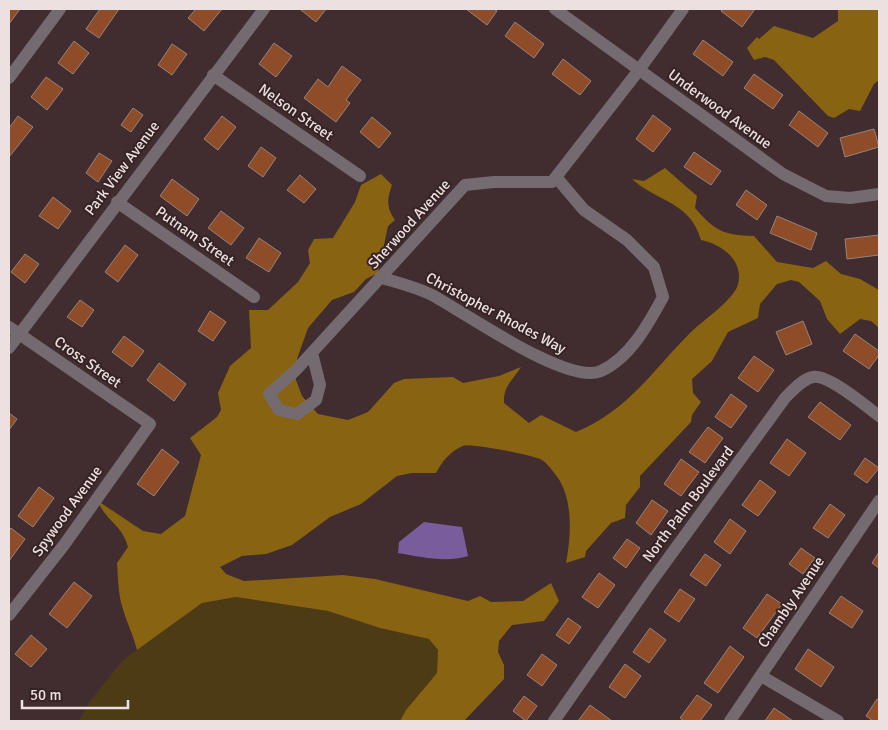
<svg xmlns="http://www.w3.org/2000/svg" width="888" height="730" font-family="Signika,sans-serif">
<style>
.green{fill:#4d3b16}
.forest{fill:#886311}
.water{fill:#795c9b}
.building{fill:#8e4c28;stroke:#988379}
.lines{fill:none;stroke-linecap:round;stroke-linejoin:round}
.minor{stroke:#736b70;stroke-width:12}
.labels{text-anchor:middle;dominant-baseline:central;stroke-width:4;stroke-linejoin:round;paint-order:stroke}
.street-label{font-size:15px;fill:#ede0e1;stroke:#362325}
</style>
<rect width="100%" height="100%" fill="#412d2f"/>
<path class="green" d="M 236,597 L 328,611 L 380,628 L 429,639 L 438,650 L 437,673 L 406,710 L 400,721 L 79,721 L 90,701 L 123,660 L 202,603 Z"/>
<path class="forest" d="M 838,9 L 879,9 L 879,80 L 874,84 L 860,111 L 849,109 L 834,118 L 828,116 L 774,60 L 765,57 L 754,60 L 747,48 L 757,37 L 759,39 L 774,26 L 813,38 L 838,21 Z
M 665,168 L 697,196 L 695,208 C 715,231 723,235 754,236 L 777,262 L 813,268 L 826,261 L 841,274 L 860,279 L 879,290 L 879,328 L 871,321 L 860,319 L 840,334 L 827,319 L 820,301 L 799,282 L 791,280 L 777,284 L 760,304 L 758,318 L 728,332 L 712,361 L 692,379 L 693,393 L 701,402 L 692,415 L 691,422 L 640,476 L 640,487 L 626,505 L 625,518 L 611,523 L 586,551 L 585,557 L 566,563 C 571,537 573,504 560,481 C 556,475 548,464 542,460 C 533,455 472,443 463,446 C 451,450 441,463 436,473 L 412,473 L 397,476 L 361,504 L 330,517 L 292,545 L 266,554 L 242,556 L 220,567 L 226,574 L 244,581 L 343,575 L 375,579 L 468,601 L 480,596 L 491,602 L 523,601 L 551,583 L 559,601 L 544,621 L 512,625 L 499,641 L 498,652 L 504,665 L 504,679 L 464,721 L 400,721 L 406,710 L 437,673 L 438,650 L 429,639 L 380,628 L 328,611 L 236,597 L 202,603 L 137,650 C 133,634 126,621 122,606 C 118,592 118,577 117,563 L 128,547 C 122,524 106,522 98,501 L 143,531 L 161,534 L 185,516 L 201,455 L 190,438 L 217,417 L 221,410 L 218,393 L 230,366 L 251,348 L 249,310 L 268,310 L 298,282 L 310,263 L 308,250 L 314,239 L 333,238 L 355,202 L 361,185 L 381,174 L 392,185 C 387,199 386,207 395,220 L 388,226 L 378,273 L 366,279 L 354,292 L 332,300 L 308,328 L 297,359 L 296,380 L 302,396 L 318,414 L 348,420 L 368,412 L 394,383 L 404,379 L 453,377 L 463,383 L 499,376 L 521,367 C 513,380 503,386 504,403 L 529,423 L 541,415 L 576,432 C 629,410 652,371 690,333 C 702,321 735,299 738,284 C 744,260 721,244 701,240 C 690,201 657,202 632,179 L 644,181 Z"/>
<path class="water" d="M 424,522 L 462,527 L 468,556 C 446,563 421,557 398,553 L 399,542 Z"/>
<path class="building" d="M 9,9 L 20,9 L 9,24 Z
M 100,9 L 119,9 L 99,38 L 86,29 Z
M 196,9 L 222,9 L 204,31 L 188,18 Z
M 302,9 L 326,9 L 316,22 L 301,10 Z
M 466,9 L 493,9 L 497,11 L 487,25 Z
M 723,9 L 755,9 L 742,27 L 721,11 Z
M 515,22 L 544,44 L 534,58 L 505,36 Z
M 703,40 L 733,62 L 723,76 L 693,54 Z
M 74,41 L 89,53 L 73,74 L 58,63 Z
M 274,43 L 292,56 L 276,77 L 259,64 Z
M 172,44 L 187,54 L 172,75 L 158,65 Z
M 563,59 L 591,81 L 580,95 L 552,74 Z
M 342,66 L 361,80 L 346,100 L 350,103 L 336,122 L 304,98 L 318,79 L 328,87 Z
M 754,74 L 783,95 L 773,109 L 744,88 Z
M 46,77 L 63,89 L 47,110 L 31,97 Z
M 133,108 L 143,115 L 131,132 L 121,125 Z
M 799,111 L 828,133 L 818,147 L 789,125 Z
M 653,115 L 671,129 L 653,152 L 636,139 Z
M 18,116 L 33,127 L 9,157 L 9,128 Z
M 222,116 L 236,127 L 218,150 L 204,139 Z
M 372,117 L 391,133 L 379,148 L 360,132 Z
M 874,129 L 879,147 L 845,157 L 840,138 Z
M 261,147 L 276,158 L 263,177 L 248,166 Z
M 694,152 L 721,171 L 711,185 L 684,167 Z
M 99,153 L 112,161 L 98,182 L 86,173 Z
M 300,175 L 316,189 L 304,203 L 287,190 Z
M 172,179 L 199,199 L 187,216 L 160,196 Z
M 746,190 L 767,205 L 757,220 L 736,205 Z
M 53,197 L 71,211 L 58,229 L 39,216 Z
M 221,211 L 244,228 L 231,245 L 208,228 Z
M 777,216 L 817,233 L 811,250 L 770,233 Z
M 879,235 L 879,255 L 847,259 L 845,239 Z
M 259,238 L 281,253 L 269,272 L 246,258 Z
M 125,245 L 138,255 L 118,282 L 105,272 Z
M 25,254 L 39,264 L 25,283 L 11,272 Z
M 80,300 L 94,310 L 82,327 L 67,317 Z
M 210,311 L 226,322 L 213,341 L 198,331 Z
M 803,321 L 812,344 L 786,355 L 776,332 Z
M 855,334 L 879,351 L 879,355 L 869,369 L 843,351 Z
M 124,336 L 144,351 L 132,367 L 112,352 Z
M 754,356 L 774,370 L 758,392 L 738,378 Z
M 159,363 L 186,384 L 174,401 L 147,380 Z
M 731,394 L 747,406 L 731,428 L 715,417 Z
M 820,402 L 851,425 L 840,440 L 808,417 Z
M 9,413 L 17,419 L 9,430 Z
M 708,427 L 723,438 L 705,463 L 689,452 Z
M 787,439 L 806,453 L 789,476 L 770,463 Z
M 162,449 L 179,462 L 154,496 L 137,484 Z
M 865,458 L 879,468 L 867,483 L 854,474 Z
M 681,459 L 699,472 L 681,496 L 664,484 Z
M 760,480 L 776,492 L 758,516 L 742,505 Z
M 39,487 L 54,498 L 33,527 L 18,516 Z
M 652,500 L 668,511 L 651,535 L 636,523 Z
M 830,504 L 845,515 L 828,538 L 813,528 Z
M 730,519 L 746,531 L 730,554 L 714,542 Z
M 11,528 L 25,539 L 9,561 L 9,531 Z
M 627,539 L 640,548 L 626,568 L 613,558 Z
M 801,548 L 815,558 L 803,574 L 789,564 Z
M 879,552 L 879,568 L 872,563 Z
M 705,554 L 721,565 L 706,586 L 690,575 Z
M 599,573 L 615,585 L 598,608 L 582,597 Z
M 74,582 L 92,596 L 67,628 L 49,614 Z
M 680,589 L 695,599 L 679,622 L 664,612 Z
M 767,594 L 782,604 L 757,638 L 743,628 Z
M 841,596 L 863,611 L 852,628 L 829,613 Z
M 568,618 L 581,627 L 569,644 L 556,635 Z
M 650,628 L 666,640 L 649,663 L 633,652 Z
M 31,635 L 47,649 L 31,667 L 15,654 Z
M 730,646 L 744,657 L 718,693 L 704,683 Z
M 808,649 L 834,667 L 821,687 L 795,669 Z
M 542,654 L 557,665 L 542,686 L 527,675 Z
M 625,664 L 641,676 L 625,698 L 609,687 Z
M 697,695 L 712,705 L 700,721 L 684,721 L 680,718 Z
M 524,696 L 537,706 L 526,721 L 513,711 Z
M 877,699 L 879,700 L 879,721 L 873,721 L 866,716 Z
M 590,705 L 612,721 L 578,721 Z
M 774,708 L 793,721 L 765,721 Z"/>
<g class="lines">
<path class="minor" d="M 555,9 L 783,174 L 826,196 L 850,198 L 879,194
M 213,75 L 360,176
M 9,78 L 60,9
M 117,202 L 254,297
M 382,278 C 399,283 416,287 432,295 C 464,312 568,386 601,371 C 630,358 649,323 663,297 L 654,267 L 627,240 L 584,210 L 556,177
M 9,327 L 150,424 L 64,545 L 9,615
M 9,348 L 264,9
M 312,353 L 320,385 L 316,400 L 297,414 L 279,410 L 269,394 L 296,370 L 465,185 L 494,182 L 552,182 L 639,70 L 683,9
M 761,676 L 838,721
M 554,721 L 651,582 L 785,398 C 792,391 802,379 813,377 C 828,374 866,406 879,416
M 730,721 L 879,501"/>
</g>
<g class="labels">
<g class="street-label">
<text transform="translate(720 109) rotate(36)">Underwood Avenue</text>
<text transform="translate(296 112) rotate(35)">Nelson Street</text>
<text transform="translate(122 168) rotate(-53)">Park View Avenue</text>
<text transform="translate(409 224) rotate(-48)">Sherwood Avenue</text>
<text transform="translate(195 236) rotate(35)">Putnam Street</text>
<text transform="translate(496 313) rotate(28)">Christopher Rhodes Way</text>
<text transform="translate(88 362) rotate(35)">Cross Street</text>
<text transform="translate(688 504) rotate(-53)">North Palm Boulevard</text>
<text transform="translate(67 511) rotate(-54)">Spywood Avenue</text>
<text transform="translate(791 602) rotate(-56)">Chambly Avenue</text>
</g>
</g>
<rect width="888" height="730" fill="none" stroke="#ede0e1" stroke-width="20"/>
<path d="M22 700v8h106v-8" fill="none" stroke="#ede0e1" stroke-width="2.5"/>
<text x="30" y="700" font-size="15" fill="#ede0e1" stroke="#362325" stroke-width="4" paint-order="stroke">50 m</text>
</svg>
